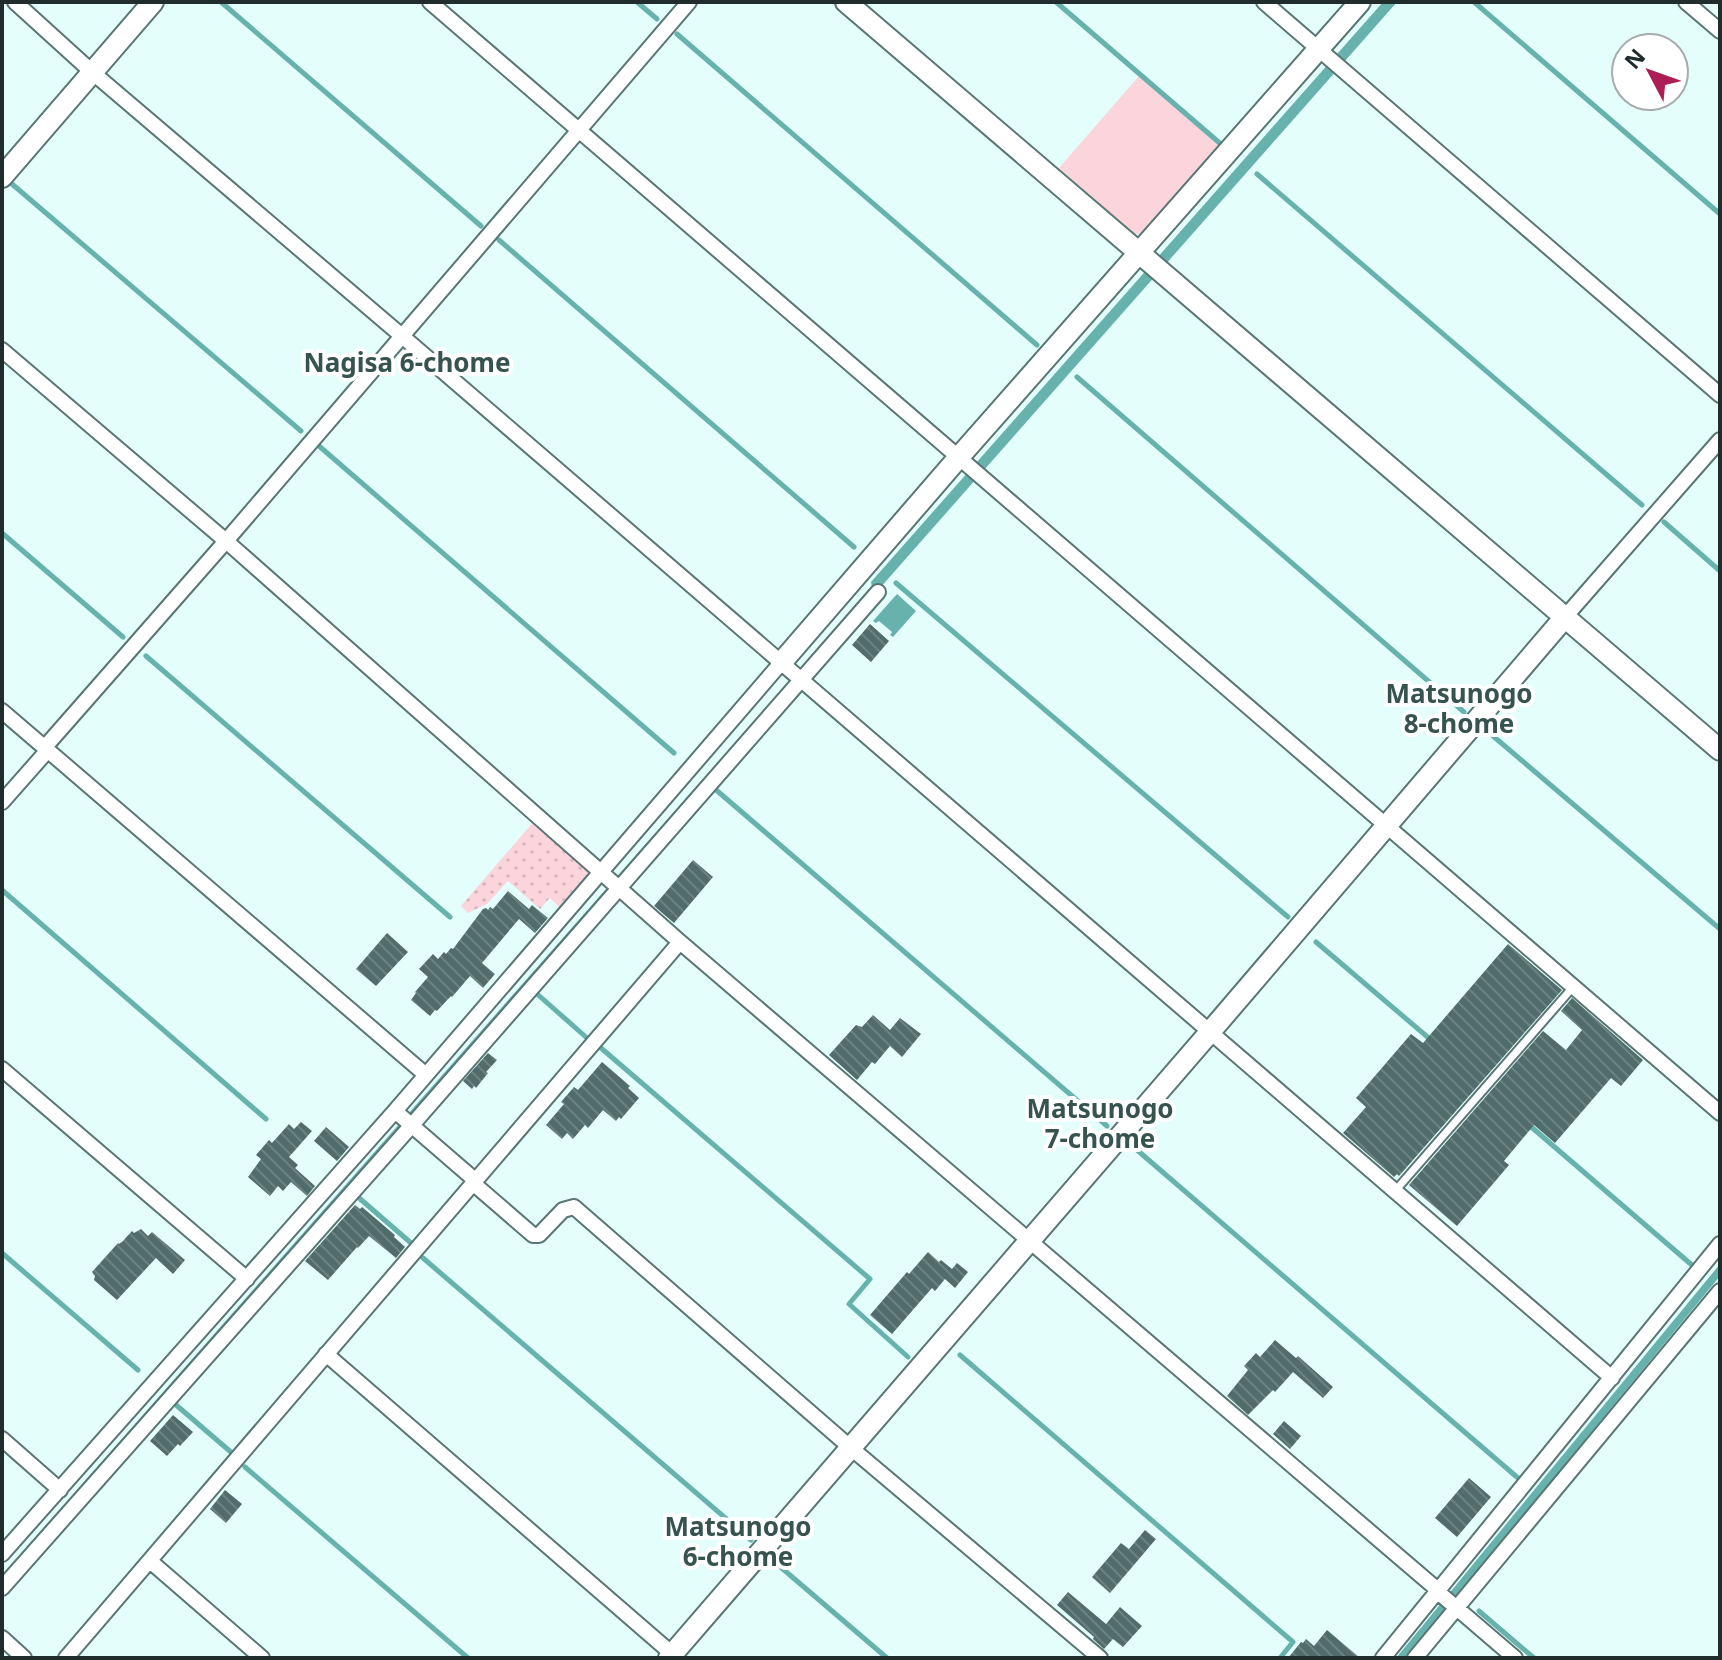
<svg xmlns="http://www.w3.org/2000/svg" width="1722" height="1660" font-family="'Noto Sans',sans-serif">
<style>
.grass{fill:#fbd4dc}
.garden{fill:url(#garden-dots)}
.water{fill:#67b2ac}
.lines{fill:none;stroke-linecap:round;stroke-linejoin:round}
.stream{stroke:#67b2ac;stroke-width:5}
.building{fill:url(#building-back-hatch)}
.lane-casing{stroke:#597674;stroke-width:11}
.street-casing{stroke:#597674;stroke-width:18}
.secondary-casing{stroke:#597674;stroke-width:24}
.lane{stroke:#fff;stroke-width:7}
.street{stroke:#fff;stroke-width:14}
.secondary{stroke:#fff;stroke-width:20}
.labels{text-anchor:middle;dominant-baseline:central;stroke-width:8;stroke-linejoin:round;paint-order:stroke}
.neighbourhood-label{font-size:26px;font-weight:bold;fill:#365350;stroke:#fff}
</style>
<defs>
<pattern id="garden-dots" width="8" height="8" patternUnits="userSpaceOnUse" patternTransform="scale(2)"><rect width="8" height="8" fill="#fbd4dc"/><path d="M2 2h.1M6 6h.1" fill="none" stroke="#d7b6bd" stroke-width="1.8" stroke-linecap="round"/></pattern>
<pattern id="building-back-hatch" width="6" height="6" patternUnits="userSpaceOnUse" patternTransform="scale(2)"><rect width="6" height="6" fill="#506d6b"/><path d="M-1 5l2 2M0 0l6 6M5-1l2 2" fill="none" stroke="#6b8280"/></pattern>
</defs>
<rect width="100%" height="100%" fill="#e3fefb"/>
<path class="grass" d="M 1139,76 L 1221,146 L 1145,233 L 1134,234 L 1059,168 Z"/>
<path class="garden" d="M 535,820 L 588,866 L 589,873 L 559,907 L 550,898 L 540,909 L 508,881 L 487,904 L 468,913 L 461,906 Z"/>
<path class="water" d="M 1383,2 L 1397,2 L 2,1583 L 2,1575 L 872,587 L 871,582 Z
M 897,594 L 916,611 L 893,637 L 890,635 L 892,632 L 879,621 L 876,623 L 873,621 Z
M 1720,1264 L 1720,1276 L 1405,1658 L 1396,1658 Z"/>
<g class="lines">
<path class="stream" d="M 221,2 L 481,226
M 637,2 L 657,19
M 1056,2 L 1222,145
M 1474,2 L 1720,214
M 677,34 L 1037,345
M 1257,174 L 1642,505
M 12,184 L 301,431
M 499,240 L 854,547
M 1077,377 L 1464,712
M 319,446 L 674,753
M 1664,522 L 1720,571
M 2,533 L 123,637
M 896,583 L 1288,917
M 146,656 L 450,917
M 1493,736 L 1720,929
M 715,789 L 1107,1126
M 2,890 L 266,1119
M 1316,942 L 1431,1040
M 536,993 L 587,1038
M 601,1048 L 870,1279 L 849,1304 L 908,1357
M 1529,1125 L 1693,1266
M 1137,1150 L 1518,1478
M 358,1197 L 411,1243
M 2,1253 L 138,1370
M 423,1258 L 751,1540
M 960,1355 L 1293,1642 L 1280,1658
M 175,1404 L 232,1453
M 245,1467 L 468,1658
M 777,1564 L 887,1658
M 1479,1611 L 1534,1658"/>
</g>
<path class="building" d="M 870,624 L 889,641 L 871,662 L 852,645 Z
M 693,860 L 713,877 L 674,923 L 654,906 Z
M 508,891 L 529,909 L 532,905 L 548,918 L 535,933 L 519,919 L 482,963 L 495,974 L 483,988 L 470,976 L 452,997 L 451,996 L 437,1011 L 435,1010 L 430,1016 L 411,1000 L 416,993 L 415,992 L 428,977 L 419,969 L 433,954 L 438,959 L 444,952 L 446,954 L 451,948 L 453,949 L 483,909 L 486,908 L 488,910 L 490,907 L 493,909 Z
M 387,933 L 408,952 L 376,986 L 356,969 Z
M 1508,944 L 1562,990 L 1399,1176 L 1397,1174 L 1394,1177 L 1343,1133 L 1366,1107 L 1356,1098 L 1411,1034 L 1423,1043 Z
M 1572,998 L 1643,1060 L 1621,1086 L 1611,1078 L 1555,1143 L 1534,1125 L 1504,1161 L 1509,1165 L 1457,1226 L 1409,1185 L 1543,1031 L 1566,1050 L 1582,1030 L 1561,1011 Z
M 873,1015 L 890,1030 L 900,1018 L 921,1034 L 902,1057 L 890,1046 L 875,1064 L 872,1062 L 857,1080 L 829,1055 L 856,1025 L 862,1027 Z
M 488,1053 L 497,1060 L 486,1072 L 488,1073 L 476,1088 L 474,1086 L 472,1089 L 463,1081 Z
M 602,1062 L 630,1086 L 628,1088 L 639,1098 L 621,1119 L 619,1117 L 616,1121 L 603,1110 L 588,1128 L 585,1125 L 573,1139 L 567,1133 L 562,1139 L 546,1125 L 564,1104 L 561,1102 L 574,1087 L 578,1090 Z
M 301,1122 L 312,1131 L 289,1157 L 298,1165 L 295,1168 L 315,1186 L 307,1196 L 291,1182 L 283,1191 L 278,1186 L 270,1196 L 248,1177 L 261,1159 L 256,1155 L 269,1140 L 272,1143 L 289,1124 L 294,1129 Z
M 326,1127 L 349,1147 L 337,1161 L 314,1141 Z
M 355,1205 L 360,1209 L 362,1207 L 395,1235 L 394,1237 L 405,1247 L 396,1258 L 369,1236 L 358,1248 L 357,1247 L 328,1280 L 305,1261 Z
M 141,1229 L 148,1236 L 152,1232 L 185,1260 L 173,1274 L 156,1258 L 117,1300 L 94,1280 L 95,1276 L 92,1272 L 118,1243 L 119,1244 L 122,1242 L 132,1231 L 134,1233 Z
M 928,1252 L 939,1262 L 941,1260 L 952,1269 L 957,1263 L 968,1272 L 955,1288 L 945,1279 L 935,1291 L 932,1288 L 892,1334 L 870,1315 L 907,1272 L 909,1274 Z
M 1275,1340 L 1296,1358 L 1298,1356 L 1333,1387 L 1323,1398 L 1293,1372 L 1275,1392 L 1273,1390 L 1248,1415 L 1227,1396 L 1248,1370 L 1244,1366 L 1256,1353 L 1260,1357 Z
M 173,1415 L 193,1432 L 180,1446 L 178,1444 L 167,1456 L 150,1441 Z
M 1284,1421 L 1301,1436 L 1290,1449 L 1273,1434 Z
M 1469,1478 L 1491,1497 L 1457,1537 L 1435,1518 Z
M 225,1490 L 242,1504 L 226,1523 L 210,1509 Z
M 1145,1530 L 1156,1539 L 1110,1593 L 1092,1577 L 1121,1543 L 1129,1549 Z
M 1068,1592 L 1106,1624 L 1120,1607 L 1142,1626 L 1123,1647 L 1113,1639 L 1104,1649 L 1093,1639 L 1094,1637 L 1057,1605 Z
M 1327,1630 L 1360,1658 L 1288,1658 L 1301,1642 L 1303,1643 L 1306,1639 L 1314,1646 Z"/>
<g class="lines">
<defs>
<path id="lane" d="M 1395,1191 L 1573,987"/>
<path id="street" d="M 15,2 L 92,72 L 402,336 L 1612,1378
M 430,2 L 1720,1113
M 1264,2 L 1720,395
M 1686,2 L 1720,31
M 2,350 L 226,541 L 680,942 L 1439,1591
M 1565,617 L 1720,440
M 2,711 L 426,1075
M 45,747 L 226,541 L 689,2
M 2,802 L 48,750
M 2,1069 L 247,1279
M 395,1111 L 476,1181
M 474,1184 L 533,1235 L 539,1235 L 563,1210 L 574,1207 L 851,1448 L 1100,1658
M 326,1354 L 677,1658
M 2,1439 L 60,1490
M 2,1554 L 395,1111 L 781,663
M 150,1561 L 262,1658
M 2,1588 L 412,1125 L 878,592
M 1438,1592 L 1515,1658
M 2,1638 L 24,1658
M 66,1658 L 680,942
M 1383,1658 L 1720,1244
M 1415,1658 L 1720,1291"/>
<path id="secondary" d="M 846,2 L 1720,750
M 2,177 L 153,2
M 781,663 L 959,457 L 1360,2
M 669,1658 L 1210,1032 L 1565,617"/>
</defs>
<use href="#lane" class="lane-casing"/>
<use href="#street" class="street-casing"/>
<use href="#secondary" class="secondary-casing"/>
<use href="#lane" class="lane"/>
<use href="#street" class="street"/>
<use href="#secondary" class="secondary"/>
</g>
<g class="labels">
<g class="neighbourhood-label">
<text x="407" y="362">Nagisa 6-chome</text>
<text x="1459" y="693">Matsunogo<tspan x="1459" dy="30">8-chome</tspan></text>
<text x="1100" y="1108">Matsunogo<tspan x="1100" dy="30">7-chome</tspan></text>
<text x="738" y="1526">Matsunogo<tspan x="738" dy="30">6-chome</tspan></text>
</g>
</g>
<rect width="1722" height="1660" fill="none" stroke="#212d2c" stroke-width="8"/>
<g transform="translate(1650 72) rotate(311)"><circle r="38" fill="#ffffff" stroke="#a6abab" stroke-width="2"/>
<path d="M0-6L14 30L0 20L-14 30Z" fill="#ad1e57"/>
<text y="-12" font-size="22" font-weight="bold" text-anchor="middle" fill="#212d2c">N</text>
</g>
</svg>
